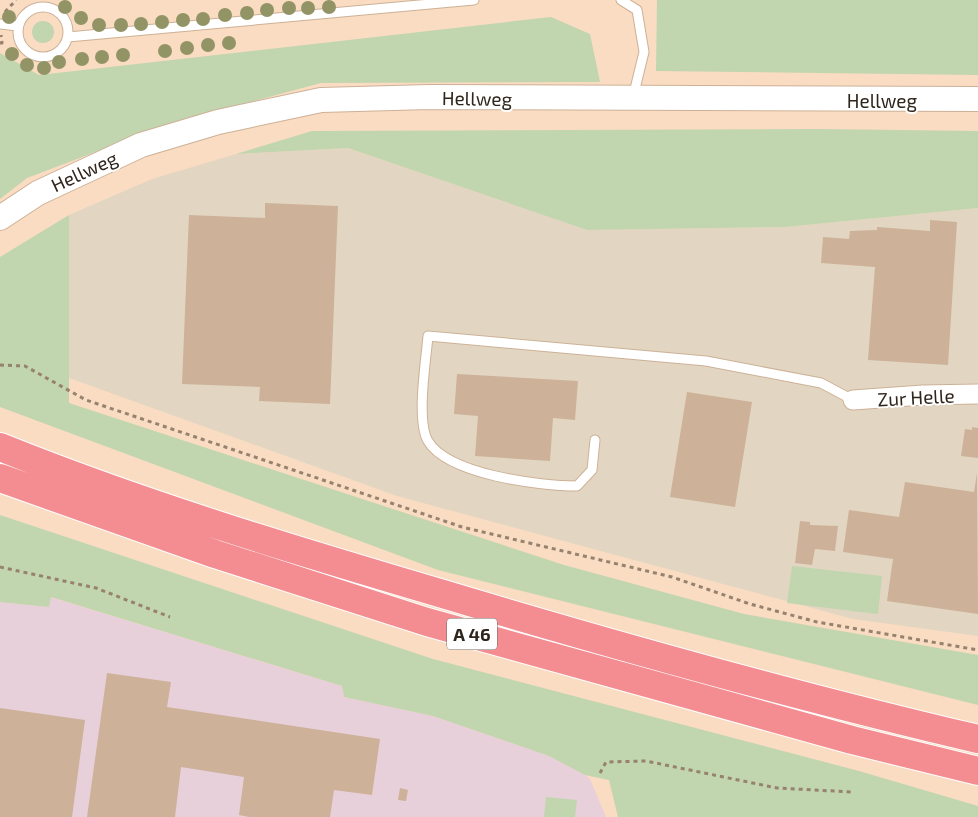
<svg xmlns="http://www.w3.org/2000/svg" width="978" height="817" font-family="'Exo 2',sans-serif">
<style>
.commercial{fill:#e2d6c2}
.industrial{fill:#e8d0da}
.green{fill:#c1d5af}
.building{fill:#cdb198}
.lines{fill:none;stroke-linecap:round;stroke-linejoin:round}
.service-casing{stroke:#cdb197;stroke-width:11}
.minor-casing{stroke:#cdb197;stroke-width:21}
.tertiary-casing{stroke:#cdb197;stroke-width:26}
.motorway-casing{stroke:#fff;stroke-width:30}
.path{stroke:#96826f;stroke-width:3;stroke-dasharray:4 4;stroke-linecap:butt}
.service{stroke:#fff;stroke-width:9}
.minor{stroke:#fff;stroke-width:19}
.tertiary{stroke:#fff;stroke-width:24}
.motorway{stroke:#f48d91;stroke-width:28}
.tree{fill:#929466}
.labels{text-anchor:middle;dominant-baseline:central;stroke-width:4;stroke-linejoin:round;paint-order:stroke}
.shield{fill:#fff;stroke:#6e665f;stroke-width:1}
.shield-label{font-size:18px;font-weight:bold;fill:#30251b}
.street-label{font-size:19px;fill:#30251b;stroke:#fff}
</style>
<rect width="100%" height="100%" fill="#f9dcc1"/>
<path class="commercial" d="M 348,148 L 587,230 L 785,227 L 978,208 L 978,636 L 853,619 L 397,496 L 69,378 L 69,215 L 152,179 L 236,154 Z"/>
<path class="industrial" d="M 50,597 L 342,686 L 344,697 L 433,716 L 549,756 L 585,775 L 590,779 L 606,817 L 0,817 L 0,602 L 49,607 Z"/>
<path class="green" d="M 657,0 L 978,0 L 978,75 L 656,71 Z
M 551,17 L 590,34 L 600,82 L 321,83 L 172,123 L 27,178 L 0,199 L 0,53 L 39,75 Z
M32 32a11 11 0 1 1 22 0a11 11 0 1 1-22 0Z
M 819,129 L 978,131 L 978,208 L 785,227 L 587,230 L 348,148 L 236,154 L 312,131 Z
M 69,215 L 69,403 L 564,565 L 744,614 L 978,655 L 978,705 L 438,570 L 0,407 L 0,257 Z
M 0,515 L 433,659 L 859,771 L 978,806 L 978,817 L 618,817 L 609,780 L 585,775 L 549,756 L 433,716 L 344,697 L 342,686 L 51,597 L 49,607 L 0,602 Z
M 792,566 L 882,576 L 878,614 L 787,603 Z
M 546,797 L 577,800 L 575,817 L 544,817 Z"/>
<path class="building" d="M 265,203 L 338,206 L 330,404 L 259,401 L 260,387 L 182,384 L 189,215 L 265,218 Z
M 930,220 L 957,222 L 948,365 L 868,360 L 875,267 L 821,263 L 823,237 L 849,239 L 850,231 L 877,230 L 877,227 L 930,231 Z
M 457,374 L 578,381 L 575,420 L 553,418 L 550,461 L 475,456 L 478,416 L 454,414 Z
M 687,392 L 752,402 L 735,507 L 670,497 Z
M 972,427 L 978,428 L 978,458 L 961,456 L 965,429 L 972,430 Z
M 977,473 L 978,614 L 887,601 L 893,559 L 843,552 L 849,510 L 899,517 L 905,482 L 974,492 Z
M 800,521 L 810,522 L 810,525 L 838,526 L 835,551 L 815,549 L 812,565 L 795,563 Z
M 107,673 L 171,682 L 167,707 L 380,739 L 372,795 L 334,790 L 330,817 L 249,817 L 239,815 L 244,777 L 181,767 L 175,817 L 87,817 Z
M 0,708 L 85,720 L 72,817 L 0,817 Z
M 400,788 L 408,790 L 406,801 L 398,800 Z"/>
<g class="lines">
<defs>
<path id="service" d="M 621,0 L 637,10 L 644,52 L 633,97
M18 32a25 25 0 1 1 50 0a25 25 0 1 1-50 0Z
M 0,24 L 18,26
M 68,37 L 474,0
M 595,440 L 592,470 L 577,486 C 541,486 448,475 428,441 C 416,421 426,360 428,336 L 706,361 L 821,383 L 853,400"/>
<path id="minor" d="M 853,400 L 923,395 L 978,394"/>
<path id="tertiary" d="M 0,218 L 38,193 L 141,145 L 218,122 L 321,100 L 429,97 L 978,99"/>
<path id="motorway" d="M 0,447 C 144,505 294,550 443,594 C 620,647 798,697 978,739
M 0,478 L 215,554 L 427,622 L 852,740 L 978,771"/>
</defs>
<use href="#service" class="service-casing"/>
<use href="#minor" class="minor-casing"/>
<use href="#tertiary" class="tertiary-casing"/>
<use href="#motorway" class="motorway-casing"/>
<path class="path" d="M 45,7 L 47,0
M 5,12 L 16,0
M 0,43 L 2,43 L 1,35
M 0,365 L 25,366 L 86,400 L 462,527 L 672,577 L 750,604 L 817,622 L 978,650
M 0,567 L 96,588 L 170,617
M 600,773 L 606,762 L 646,761 L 777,788 L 852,792"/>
<use href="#service" class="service"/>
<use href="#minor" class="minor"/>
<use href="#tertiary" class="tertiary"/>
<use href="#motorway" class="motorway"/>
</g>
<g class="tree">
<circle cx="65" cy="7" r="7"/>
<circle cx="329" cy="7" r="7"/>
<circle cx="289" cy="8" r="7"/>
<circle cx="308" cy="8" r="7"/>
<circle cx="267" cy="10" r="7"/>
<circle cx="247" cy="13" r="7"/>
<circle cx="225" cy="15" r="7"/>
<circle cx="9" cy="17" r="7"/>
<circle cx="81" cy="18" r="7"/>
<circle cx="203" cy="19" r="7"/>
<circle cx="183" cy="20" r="7"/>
<circle cx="162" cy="22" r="7"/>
<circle cx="141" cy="24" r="7"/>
<circle cx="99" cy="25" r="7"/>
<circle cx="121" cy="25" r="7"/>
<circle cx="229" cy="43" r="7"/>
<circle cx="208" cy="45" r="7"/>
<circle cx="187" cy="48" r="7"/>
<circle cx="165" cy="51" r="7"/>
<circle cx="12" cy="54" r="7"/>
<circle cx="123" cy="55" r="7"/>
<circle cx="102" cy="57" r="7"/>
<circle cx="82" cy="59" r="7"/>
<circle cx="59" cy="62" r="7"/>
<circle cx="27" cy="65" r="7"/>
<circle cx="44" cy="68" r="7"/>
</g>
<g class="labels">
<rect class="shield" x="447" y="618.5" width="50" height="31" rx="4"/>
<g class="shield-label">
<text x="472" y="634">A 46</text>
</g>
<g class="street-label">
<text transform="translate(477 98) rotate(1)">Hellweg</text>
<text x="882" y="100">Hellweg</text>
<text transform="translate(84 171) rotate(-25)">Hellweg</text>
<text transform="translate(916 397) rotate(-3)">Zur Helle</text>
</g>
</g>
</svg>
